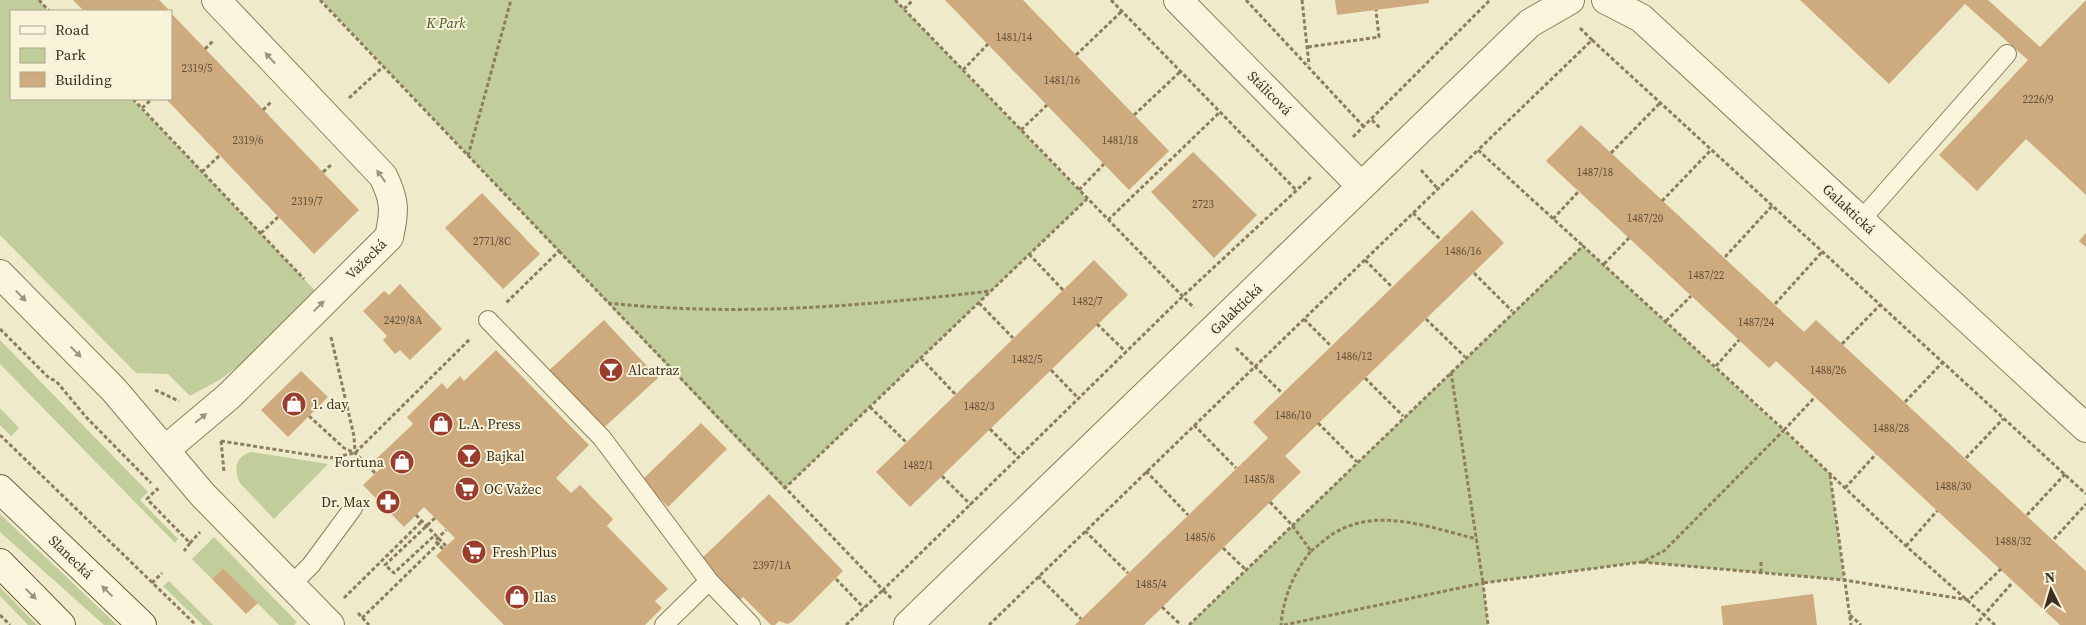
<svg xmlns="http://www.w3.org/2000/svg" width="2086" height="625" font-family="'Source Serif 4',serif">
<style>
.green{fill:#c1ce9c}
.building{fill:#ceab7e}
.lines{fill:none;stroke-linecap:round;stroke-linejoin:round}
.lane-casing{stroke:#8c7d5d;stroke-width:20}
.street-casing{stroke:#8c7d5d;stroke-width:30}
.secondary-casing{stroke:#6e5e40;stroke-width:30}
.path{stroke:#8c7d5d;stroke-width:3;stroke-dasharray:4 2.5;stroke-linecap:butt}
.lane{stroke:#faf5dc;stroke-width:18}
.street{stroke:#faf5dc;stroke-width:28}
.secondary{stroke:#faf5dc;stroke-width:28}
.path-bridge{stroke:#8c7d5d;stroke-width:3;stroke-dasharray:4 2.5;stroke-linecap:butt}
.oneway{fill:#9c947e}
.labels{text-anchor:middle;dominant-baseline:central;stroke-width:4;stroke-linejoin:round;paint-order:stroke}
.number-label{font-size:11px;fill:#615038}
.park-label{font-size:14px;font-style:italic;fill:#455927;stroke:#f7f2d8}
.street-label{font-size:14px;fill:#3d3220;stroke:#f7f2d8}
.poi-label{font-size:14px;fill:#3d3220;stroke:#f7f2d8;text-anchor:start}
</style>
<rect width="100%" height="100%" fill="#efeac9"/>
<path class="green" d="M 0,0 L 38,0 L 49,11 L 11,11 L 11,99 L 132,99 L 324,300 L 221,379 L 190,396 L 168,374 L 136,373 L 0,235 Z
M 321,0 L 895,0 L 1087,199 L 784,489 Z
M 1583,246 L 1830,474 L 1844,580 L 1642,562 L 1483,583 L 1488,625 L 1189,625 Z
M 0,340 L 148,492 L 140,500 L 178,539 L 175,543 L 0,364 Z
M 0,408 L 19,428 L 11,436 L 0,425 Z
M 252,452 L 258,453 L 328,464 L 274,519 L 240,483 C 233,469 236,455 252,452 Z
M 0,514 L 117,625 L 104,625 L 0,532 Z
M 214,537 L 297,622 L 294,625 L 279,625 L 223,568 L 212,579 L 192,559 Z
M 169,581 L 213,625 L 203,625 L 163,586 Z
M 0,587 L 37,625 L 28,625 L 0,596 Z"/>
<path class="building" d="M 73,0 L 159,0 L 170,11 L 84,11 Z
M 945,0 L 1023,0 L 1169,151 L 1129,190 Z
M 1335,0 L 1429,0 L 1429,3 L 1337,15 Z
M 1800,0 L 1988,0 L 2040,47 L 2086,0 L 2086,195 L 2026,139 L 1977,191 L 1939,155 L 2028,60 L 1965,4 L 1889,84 Z
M 171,13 L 359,210 L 314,254 L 166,99 L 171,99 Z
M 1581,125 L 1804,332 L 1816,320 L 2086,571 L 2086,625 L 2060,625 L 1776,361 L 1769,368 L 1546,161 Z
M 1193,152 L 1257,215 L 1214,258 L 1151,192 Z
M 482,193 L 540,254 L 503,289 L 445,228 Z
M 1472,210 L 1504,243 L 1285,456 L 1301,472 L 1144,625 L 1075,625 L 1268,438 L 1253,422 Z
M 2086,233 L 2086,247 L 2079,241 Z
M 1094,260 L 1128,295 L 910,507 L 876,472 Z
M 400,284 L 442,329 L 410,360 L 400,350 L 395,354 L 383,340 L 387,336 L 363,311 L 384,291 L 389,295 Z
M 604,320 L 658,378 L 598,433 L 544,375 Z
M 496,350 L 589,445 L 556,478 L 571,493 L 580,485 L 613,519 L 607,526 L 668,589 L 655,601 L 662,608 L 645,625 L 504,625 L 436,556 L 455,538 L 424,507 L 404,527 L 363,485 L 381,468 L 374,461 L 413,424 L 407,417 L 442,383 L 447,389 L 460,376 L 464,381 Z
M 301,371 L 328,397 L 288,437 L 261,410 Z
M 701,423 L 727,449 L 668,507 L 642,480 Z
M 769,494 L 843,571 L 792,622 L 787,624 L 779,621 L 775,625 L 771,625 L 743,597 L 740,600 L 701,559 Z
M 223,568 L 258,603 L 246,614 L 212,579 Z
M 1813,594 L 1817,625 L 1723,625 L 1721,606 Z"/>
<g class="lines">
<defs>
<path id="lane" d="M 1861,220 L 2007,54
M 488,320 L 602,438 L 709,581 L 751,625
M 291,585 L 311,565 L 353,508
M 664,625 L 709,581"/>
<path id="street" d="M 1178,0 L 1361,186
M 1606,0 L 1641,18 L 2086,428
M 0,274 L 114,390 L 202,494 L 330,625
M 165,450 L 229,396 L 389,237 C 395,211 395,200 383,176 L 216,0
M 908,625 L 1530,23 L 1570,0"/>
<path id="secondary" d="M 0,489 L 142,625
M 0,563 L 61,625"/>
</defs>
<use href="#lane" class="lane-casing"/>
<use href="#street" class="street-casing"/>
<use href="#secondary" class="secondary-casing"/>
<path class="path" d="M 39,0 L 49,11
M 320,0 L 559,251 L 505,304
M 895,0 L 1194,308
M 1111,0 L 1297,191
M 1246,0 L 1364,127
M 1302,0 L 1309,65
M 904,9 L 913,0
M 1580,28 L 1592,40 L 1478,150 L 1583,246
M 1592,40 L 2086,494
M 1308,47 L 1379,37 L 1376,10
M 205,49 L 214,40
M 1076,55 L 1122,11
M 963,70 L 988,44
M 349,98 L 384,66
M 133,99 L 304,279
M 142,108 L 152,99
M 263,110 L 272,101
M 1134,115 L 1181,71
M 1372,120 L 1380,128
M 1021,130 L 1047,105
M 1353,137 L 1490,0
M 1611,153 L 1660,103
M 468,156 L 511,0
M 1421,170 L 1438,189
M 202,172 L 220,155
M 323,172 L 331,165
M 1079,190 L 1104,164
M 1662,201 L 1711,150
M 1413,213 L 1441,240
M 1553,219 L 1579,191
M 1108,220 L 1220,112
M 261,233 L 278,217
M 559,251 L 883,590 L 1183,296 L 1312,176
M 1029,254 L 1063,290
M 1725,257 L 1772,206
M 1365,260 L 1392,287
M 1604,264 L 1629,238
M 1474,273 L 1512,311
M 608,303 C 738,317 862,306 991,291
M 979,303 L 1013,338
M 1775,304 L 1822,252
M 1304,319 L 1331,346
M 1426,319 L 1465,357
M 1666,321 L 1691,296
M 1097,324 L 1126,352
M 0,329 L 49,378 L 56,381 L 86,417 L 151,483
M 331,337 L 354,436 L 355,453 L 375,473
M 1842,344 L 1880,305
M 1236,348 L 1282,393
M 921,358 L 955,394
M 1716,366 L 1739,340
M 1051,370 L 1079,399
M 1451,372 L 1483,583 L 1642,562 L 1664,551 L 1784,430 L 1906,546 L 1984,615 L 1976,625
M 1365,378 L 1403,416
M 155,390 L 179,401
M 1905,402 L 1942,363
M 870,407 L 906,442
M 309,416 L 344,448 L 355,453
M 1318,423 L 1357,462
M 1194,425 L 1236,468
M 990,429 L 1018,457
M 0,435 L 196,625
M 221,441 L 330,458 L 355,453 L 471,338
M 221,441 L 224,472
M 1966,458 L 2003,419
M 1146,471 L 1188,515
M 1830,475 L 1851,625
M 942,476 L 971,505
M 1845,488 L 1876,454
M 784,489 L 1087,199
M 158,491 L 157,489 L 147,499 L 190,543 L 184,551
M 1270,502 L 1292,525 L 1311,551 C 1294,572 1283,598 1281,625
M 416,515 L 446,546
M 2027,515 L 2065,474
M 1085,531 L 1128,573
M 2054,539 L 2086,504
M 190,543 L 200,532
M 1906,546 L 1937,511
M 1223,548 L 1245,569
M 443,549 L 435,541 L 446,530
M 1311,551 C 1319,545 1327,537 1336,532 C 1380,507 1431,528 1477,539
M 1642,562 L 1844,580 L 1969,600 L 2001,569
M 1761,562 L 1761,574
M 1038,576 L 1081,619
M 836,579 L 864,608
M 152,583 L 162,573
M 344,598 L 422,521
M 1162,607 L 1181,625
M 358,613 L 369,625
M 0,615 L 10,625
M 1850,615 L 1861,625
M 362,618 L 441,541
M 846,625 L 883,590 L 892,599
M 989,625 L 1478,150
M 1189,625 L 1583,246 L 1784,430 L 1815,397
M 1284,625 L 1483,583 L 1488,625
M 1995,625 L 1984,615 L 2012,583"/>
<use href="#lane" class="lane"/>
<use href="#street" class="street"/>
<use href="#secondary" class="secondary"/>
<path class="path-bridge" d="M 435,518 L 385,565 L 394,573 L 435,535"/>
</g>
<defs><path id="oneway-solid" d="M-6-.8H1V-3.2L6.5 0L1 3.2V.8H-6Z" transform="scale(1.25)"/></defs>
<g class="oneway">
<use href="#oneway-solid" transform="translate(270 58) rotate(-133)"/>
<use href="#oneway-solid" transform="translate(381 176) rotate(-126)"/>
<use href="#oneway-solid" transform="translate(21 296) rotate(46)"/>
<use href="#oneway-solid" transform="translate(319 306) rotate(-45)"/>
<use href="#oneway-solid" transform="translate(76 352) rotate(45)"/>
<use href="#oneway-solid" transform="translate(201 418) rotate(-39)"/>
<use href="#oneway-solid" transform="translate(107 591) rotate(-136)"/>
<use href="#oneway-solid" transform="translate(31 594) rotate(45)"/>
</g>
<defs>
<symbol id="bar-disc" viewBox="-11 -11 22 22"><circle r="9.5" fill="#9c3c2c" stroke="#f7f2d8"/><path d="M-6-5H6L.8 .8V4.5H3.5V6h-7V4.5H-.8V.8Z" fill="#fff"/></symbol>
<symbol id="shop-disc" viewBox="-11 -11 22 22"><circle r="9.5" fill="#9c3c2c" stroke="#f7f2d8"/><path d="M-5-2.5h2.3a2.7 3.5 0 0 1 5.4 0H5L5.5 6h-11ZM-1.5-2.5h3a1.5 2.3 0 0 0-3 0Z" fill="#fff"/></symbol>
<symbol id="supermarket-disc" viewBox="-11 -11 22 22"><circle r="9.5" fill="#9c3c2c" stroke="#f7f2d8"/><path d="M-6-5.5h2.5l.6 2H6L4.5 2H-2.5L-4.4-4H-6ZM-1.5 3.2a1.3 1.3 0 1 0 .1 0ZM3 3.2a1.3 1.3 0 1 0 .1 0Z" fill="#fff"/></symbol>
<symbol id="pharmacy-disc" viewBox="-11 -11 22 22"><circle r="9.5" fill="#9c3c2c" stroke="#f7f2d8"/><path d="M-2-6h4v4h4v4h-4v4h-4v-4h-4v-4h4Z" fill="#fff"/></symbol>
</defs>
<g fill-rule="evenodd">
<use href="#bar-disc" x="597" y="356" width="28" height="28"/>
<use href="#shop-disc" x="280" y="390" width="28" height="28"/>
<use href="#shop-disc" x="427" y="410" width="28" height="28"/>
<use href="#bar-disc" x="455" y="442" width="28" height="28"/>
<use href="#shop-disc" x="388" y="448" width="28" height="28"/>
<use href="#supermarket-disc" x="453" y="475" width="28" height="28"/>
<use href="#pharmacy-disc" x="374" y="488" width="28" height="28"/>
<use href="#supermarket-disc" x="460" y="538" width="28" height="28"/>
<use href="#shop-disc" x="503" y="583" width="28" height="28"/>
</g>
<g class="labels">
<g class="number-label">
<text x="1014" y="37">1481/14</text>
<text x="197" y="68">2319/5</text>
<text x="1062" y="80">1481/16</text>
<text x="2038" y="99">2226/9</text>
<text x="248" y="140">2319/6</text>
<text x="1120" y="140">1481/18</text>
<text x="1595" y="172">1487/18</text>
<text x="307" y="201">2319/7</text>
<text x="1203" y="204">2723</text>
<text x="1645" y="218">1487/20</text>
<text x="492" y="241">2771/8C</text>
<text x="1463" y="251">1486/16</text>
<text x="1706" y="275">1487/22</text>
<text x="1087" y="301">1482/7</text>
<text x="403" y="320">2429/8A</text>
<text x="1756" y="322">1487/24</text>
<text x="1354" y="356">1486/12</text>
<text x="1027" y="359">1482/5</text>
<text x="1828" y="370">1488/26</text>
<text x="979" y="406">1482/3</text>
<text x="1293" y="415">1486/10</text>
<text x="1891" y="428">1488/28</text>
<text x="918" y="465">1482/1</text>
<text x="1259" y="479">1485/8</text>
<text x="1953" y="486">1488/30</text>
<text x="1200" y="537">1485/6</text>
<text x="2013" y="541">1488/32</text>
<text x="772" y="565">2397/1A</text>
<text x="1151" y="584">1485/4</text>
</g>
<g class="park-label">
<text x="446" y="23">K Park</text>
</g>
<g class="street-label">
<text transform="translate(1270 93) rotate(45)">Stálicová</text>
<text transform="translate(1849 209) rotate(43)">Galaktická</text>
<text transform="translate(366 259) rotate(-45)">Važecká</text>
<text transform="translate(1236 309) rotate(-44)">Galaktická</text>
<text transform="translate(71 557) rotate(44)">Slanecká</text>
</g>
<g class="poi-label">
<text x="628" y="370">Alcatraz</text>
<text x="312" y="404">1. day</text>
<text x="458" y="424">L.A. Press</text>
<text x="486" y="456">Bajkal</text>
<text x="384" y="462" text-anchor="end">Fortuna</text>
<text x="484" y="489">OC Važec</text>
<text x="370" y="502" text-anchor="end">Dr. Max</text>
<text x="492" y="552">Fresh Plus</text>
<text x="534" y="597">Ilas</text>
</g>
</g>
<rect x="10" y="10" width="162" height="90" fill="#f7f2d8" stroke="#ada58e"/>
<rect x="20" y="26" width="25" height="8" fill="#faf5dc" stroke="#ada58e"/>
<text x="55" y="35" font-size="15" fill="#3d3220">Road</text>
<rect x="20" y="48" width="25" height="15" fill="#c1ce9c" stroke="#ada58e"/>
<text x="55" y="60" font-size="15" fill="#3d3220">Park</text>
<rect x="20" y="72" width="25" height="15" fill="#ceab7e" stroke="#ada58e"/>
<text x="55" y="85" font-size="15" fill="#3d3220">Building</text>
<g transform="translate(2051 590) rotate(355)" stroke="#f7f2d8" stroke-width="4" paint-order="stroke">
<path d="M0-4L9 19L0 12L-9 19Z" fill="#3d3220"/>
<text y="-8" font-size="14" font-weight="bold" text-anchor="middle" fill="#3d3220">N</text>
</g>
</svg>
